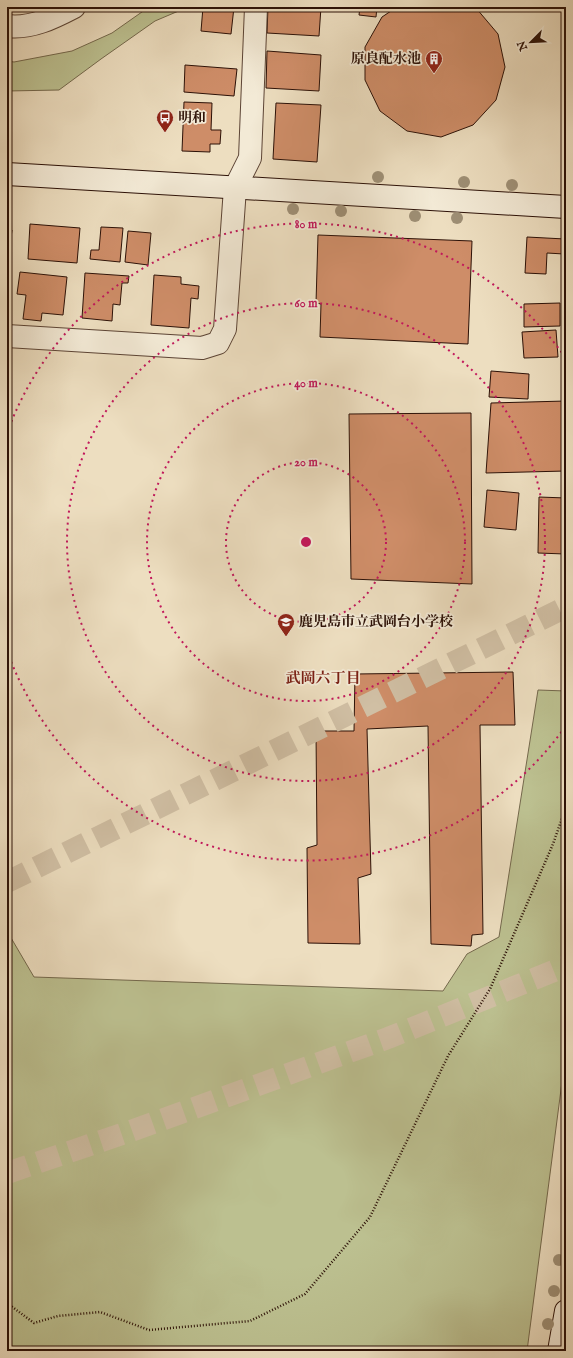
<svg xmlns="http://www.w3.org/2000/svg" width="573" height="1358" font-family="'IM FELL English','Noto Serif JP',serif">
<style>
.green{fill:#bcc090;stroke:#74684c}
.building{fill:#ce8d68;stroke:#2c1107}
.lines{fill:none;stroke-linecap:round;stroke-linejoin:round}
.highway-tunnel{stroke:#d0bfa4;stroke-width:22;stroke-dasharray:22 11;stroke-linecap:butt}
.street-casing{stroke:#5c4435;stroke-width:24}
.secondary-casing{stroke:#2c1107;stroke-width:24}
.path{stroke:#2c1107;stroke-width:2.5;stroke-dasharray:1 2;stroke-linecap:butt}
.street{stroke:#f3ead6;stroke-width:22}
.secondary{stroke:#f3ead6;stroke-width:22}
.tree{fill:#9e8f75}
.ring{fill:none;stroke:#c2185b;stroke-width:2;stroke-dasharray:2 4}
.labels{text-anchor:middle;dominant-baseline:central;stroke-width:3.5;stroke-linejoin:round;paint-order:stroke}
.poi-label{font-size:14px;font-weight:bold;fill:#2c1107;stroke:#f3ead6;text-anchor:start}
.neighbourhood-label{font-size:15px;font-weight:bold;fill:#7a1f14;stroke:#f3ead6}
.centre{fill:#c2185b;stroke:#f3ead6;stroke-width:2}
.ring-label{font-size:12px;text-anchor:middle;font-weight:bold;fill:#c2185b;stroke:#f3ead6;stroke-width:3.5;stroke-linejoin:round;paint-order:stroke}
</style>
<rect width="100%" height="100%" fill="#eddec0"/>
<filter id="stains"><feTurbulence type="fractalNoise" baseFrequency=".005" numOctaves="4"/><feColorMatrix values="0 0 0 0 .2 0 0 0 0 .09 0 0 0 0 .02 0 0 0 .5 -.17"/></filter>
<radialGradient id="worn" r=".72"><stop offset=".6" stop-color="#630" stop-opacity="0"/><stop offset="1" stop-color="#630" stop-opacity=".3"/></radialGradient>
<path class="green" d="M 149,7 L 188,7 L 155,21 L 101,59 L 59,90 L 7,91 L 7,61 L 14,62 L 72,51 L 112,33 Z
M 538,690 L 566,691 L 566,1051 L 527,1351 L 7,1351 L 7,931 L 34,977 L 443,991 L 467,954 L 499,937 Z"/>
<path class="building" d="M 203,7 L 234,7 L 231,34 L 201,31 Z
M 268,7 L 321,7 L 319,36 L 267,33 Z
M 360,7 L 377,7 L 376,17 L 359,15 Z
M 397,7 L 473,7 L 476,8 L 498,34 L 505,67 L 496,100 L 473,125 L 441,137 L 407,131 L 380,111 L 365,80 L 365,47 L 382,17 Z
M 267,51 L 321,55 L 319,91 L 266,88 Z
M 185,65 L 237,69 L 234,96 L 184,92 Z
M 184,102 L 212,103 L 211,130 L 221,130 L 220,144 L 210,144 L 210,152 L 182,151 Z
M 276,103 L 321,105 L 317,162 L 273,159 Z
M 30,224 L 80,228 L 77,263 L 28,259 Z
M 101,227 L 123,228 L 120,262 L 90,259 L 91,250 L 99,250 Z
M 7,229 L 12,230 L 8,261 L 7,261 Z
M 128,231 L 151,233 L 148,265 L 125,262 Z
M 318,235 L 472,241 L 468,344 L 320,337 L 321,304 L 316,303 Z
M 527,237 L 565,239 L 564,254 L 547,253 L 546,274 L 525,273 Z
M 20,272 L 67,277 L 63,315 L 42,313 L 41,321 L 23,319 L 26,295 L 17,294 Z
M 85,273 L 129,276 L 128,283 L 122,283 L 120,305 L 113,304 L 112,321 L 82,318 Z
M 154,275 L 181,277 L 181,284 L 199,286 L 198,299 L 191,298 L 189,328 L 151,325 Z
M 560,303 L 560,326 L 524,327 L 524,304 Z
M 556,330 L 558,357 L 524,358 L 522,332 Z
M 491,371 L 529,374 L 528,399 L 489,397 Z
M 566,401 L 566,471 L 486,473 L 491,403 Z
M 471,413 L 472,584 L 351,579 L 349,414 Z
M 487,490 L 519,493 L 516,530 L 484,527 Z
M 539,497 L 566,498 L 565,554 L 538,553 Z
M 513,672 L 515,725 L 480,725 L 483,934 L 472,935 L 471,946 L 431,944 L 428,726 L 367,729 L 371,874 L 358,878 L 360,944 L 308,943 L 307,848 L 317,845 L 316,731 L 354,731 L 355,674 Z"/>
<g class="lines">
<path class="highway-tunnel" d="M 7,882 L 566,607
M 7,1173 L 128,1132 L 388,1038 L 566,966"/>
<defs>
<path id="street" d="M 7,26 C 31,29 53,18 74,7
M 7,336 L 202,348 L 218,343 L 225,329 L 235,188 L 250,158 L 256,7"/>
<path id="secondary" d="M 7,174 L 566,207
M 559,1351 L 566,1311"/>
</defs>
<use href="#street" class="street-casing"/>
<use href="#secondary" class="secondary-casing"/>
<path class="path" d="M 7,1303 L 34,1323 L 58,1316 L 100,1312 L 149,1330 L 250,1321 L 305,1294 L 370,1217 L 448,1056 L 490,989 L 553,844 L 566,807"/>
<use href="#street" class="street"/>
<use href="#secondary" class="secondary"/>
</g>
<g class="tree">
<circle cx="378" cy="177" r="6"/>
<circle cx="464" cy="182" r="6"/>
<circle cx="512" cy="185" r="6"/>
<circle cx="293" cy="209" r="6"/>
<circle cx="341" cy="211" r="6"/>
<circle cx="415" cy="216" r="6"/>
<circle cx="457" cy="218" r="6"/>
<circle cx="559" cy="1260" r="6"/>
<circle cx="554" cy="1291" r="6"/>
<circle cx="548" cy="1324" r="6"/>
</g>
<g class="ring">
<circle cx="306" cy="542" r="80"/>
<circle cx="306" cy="542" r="159"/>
<circle cx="306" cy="542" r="239"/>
<path d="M565 727A318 318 0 0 1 7 651M7 433A318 318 0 0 1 565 357"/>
</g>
<defs>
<symbol id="building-pin" viewBox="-11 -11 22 30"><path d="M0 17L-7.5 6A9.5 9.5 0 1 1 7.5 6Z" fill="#8f2418" stroke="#f3ead6"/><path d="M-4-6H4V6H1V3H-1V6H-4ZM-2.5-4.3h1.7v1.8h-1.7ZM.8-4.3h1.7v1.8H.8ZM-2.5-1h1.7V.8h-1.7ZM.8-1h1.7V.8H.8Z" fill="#fff"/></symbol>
<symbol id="bus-pin" viewBox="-11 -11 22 30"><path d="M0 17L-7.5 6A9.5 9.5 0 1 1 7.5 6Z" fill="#8f2418" stroke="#f3ead6"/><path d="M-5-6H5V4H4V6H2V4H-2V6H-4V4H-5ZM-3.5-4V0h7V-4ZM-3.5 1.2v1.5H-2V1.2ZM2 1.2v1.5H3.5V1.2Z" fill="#fff"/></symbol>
<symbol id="school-pin" viewBox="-11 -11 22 30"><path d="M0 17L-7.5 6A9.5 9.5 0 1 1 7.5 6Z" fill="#8f2418" stroke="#f3ead6"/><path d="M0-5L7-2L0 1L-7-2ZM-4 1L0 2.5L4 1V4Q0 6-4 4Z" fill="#fff"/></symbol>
</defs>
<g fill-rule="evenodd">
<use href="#building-pin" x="424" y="49" width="20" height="27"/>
<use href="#bus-pin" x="155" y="108" width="20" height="27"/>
<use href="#school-pin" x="276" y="612" width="20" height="27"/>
</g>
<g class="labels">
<g class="poi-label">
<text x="421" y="59" text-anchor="end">原良配水池</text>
<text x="178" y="118">明和</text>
<text x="299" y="622">鹿児島市立武岡台小学校</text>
</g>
<g class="neighbourhood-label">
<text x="323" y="678">武岡六丁目</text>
</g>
</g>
<circle cx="306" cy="542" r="6" class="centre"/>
<g class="ring-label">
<text x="306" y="228">80 m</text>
<text x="306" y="307">60 m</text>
<text x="306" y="387">40 m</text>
<text x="306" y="466">20 m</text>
</g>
<rect width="573" height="1358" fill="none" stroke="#eddec0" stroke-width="24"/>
<rect x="8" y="8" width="557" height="1342" fill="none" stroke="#2c1107" stroke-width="2"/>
<rect x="12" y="12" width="549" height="1334" fill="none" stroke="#2c1107"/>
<g transform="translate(531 42) rotate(246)" stroke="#f3ead6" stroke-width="3" paint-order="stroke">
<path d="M0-3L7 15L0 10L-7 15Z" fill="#2c1107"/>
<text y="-6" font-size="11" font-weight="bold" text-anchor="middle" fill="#2c1107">N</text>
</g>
<rect width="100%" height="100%" filter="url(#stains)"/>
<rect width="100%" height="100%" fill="url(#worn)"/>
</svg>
